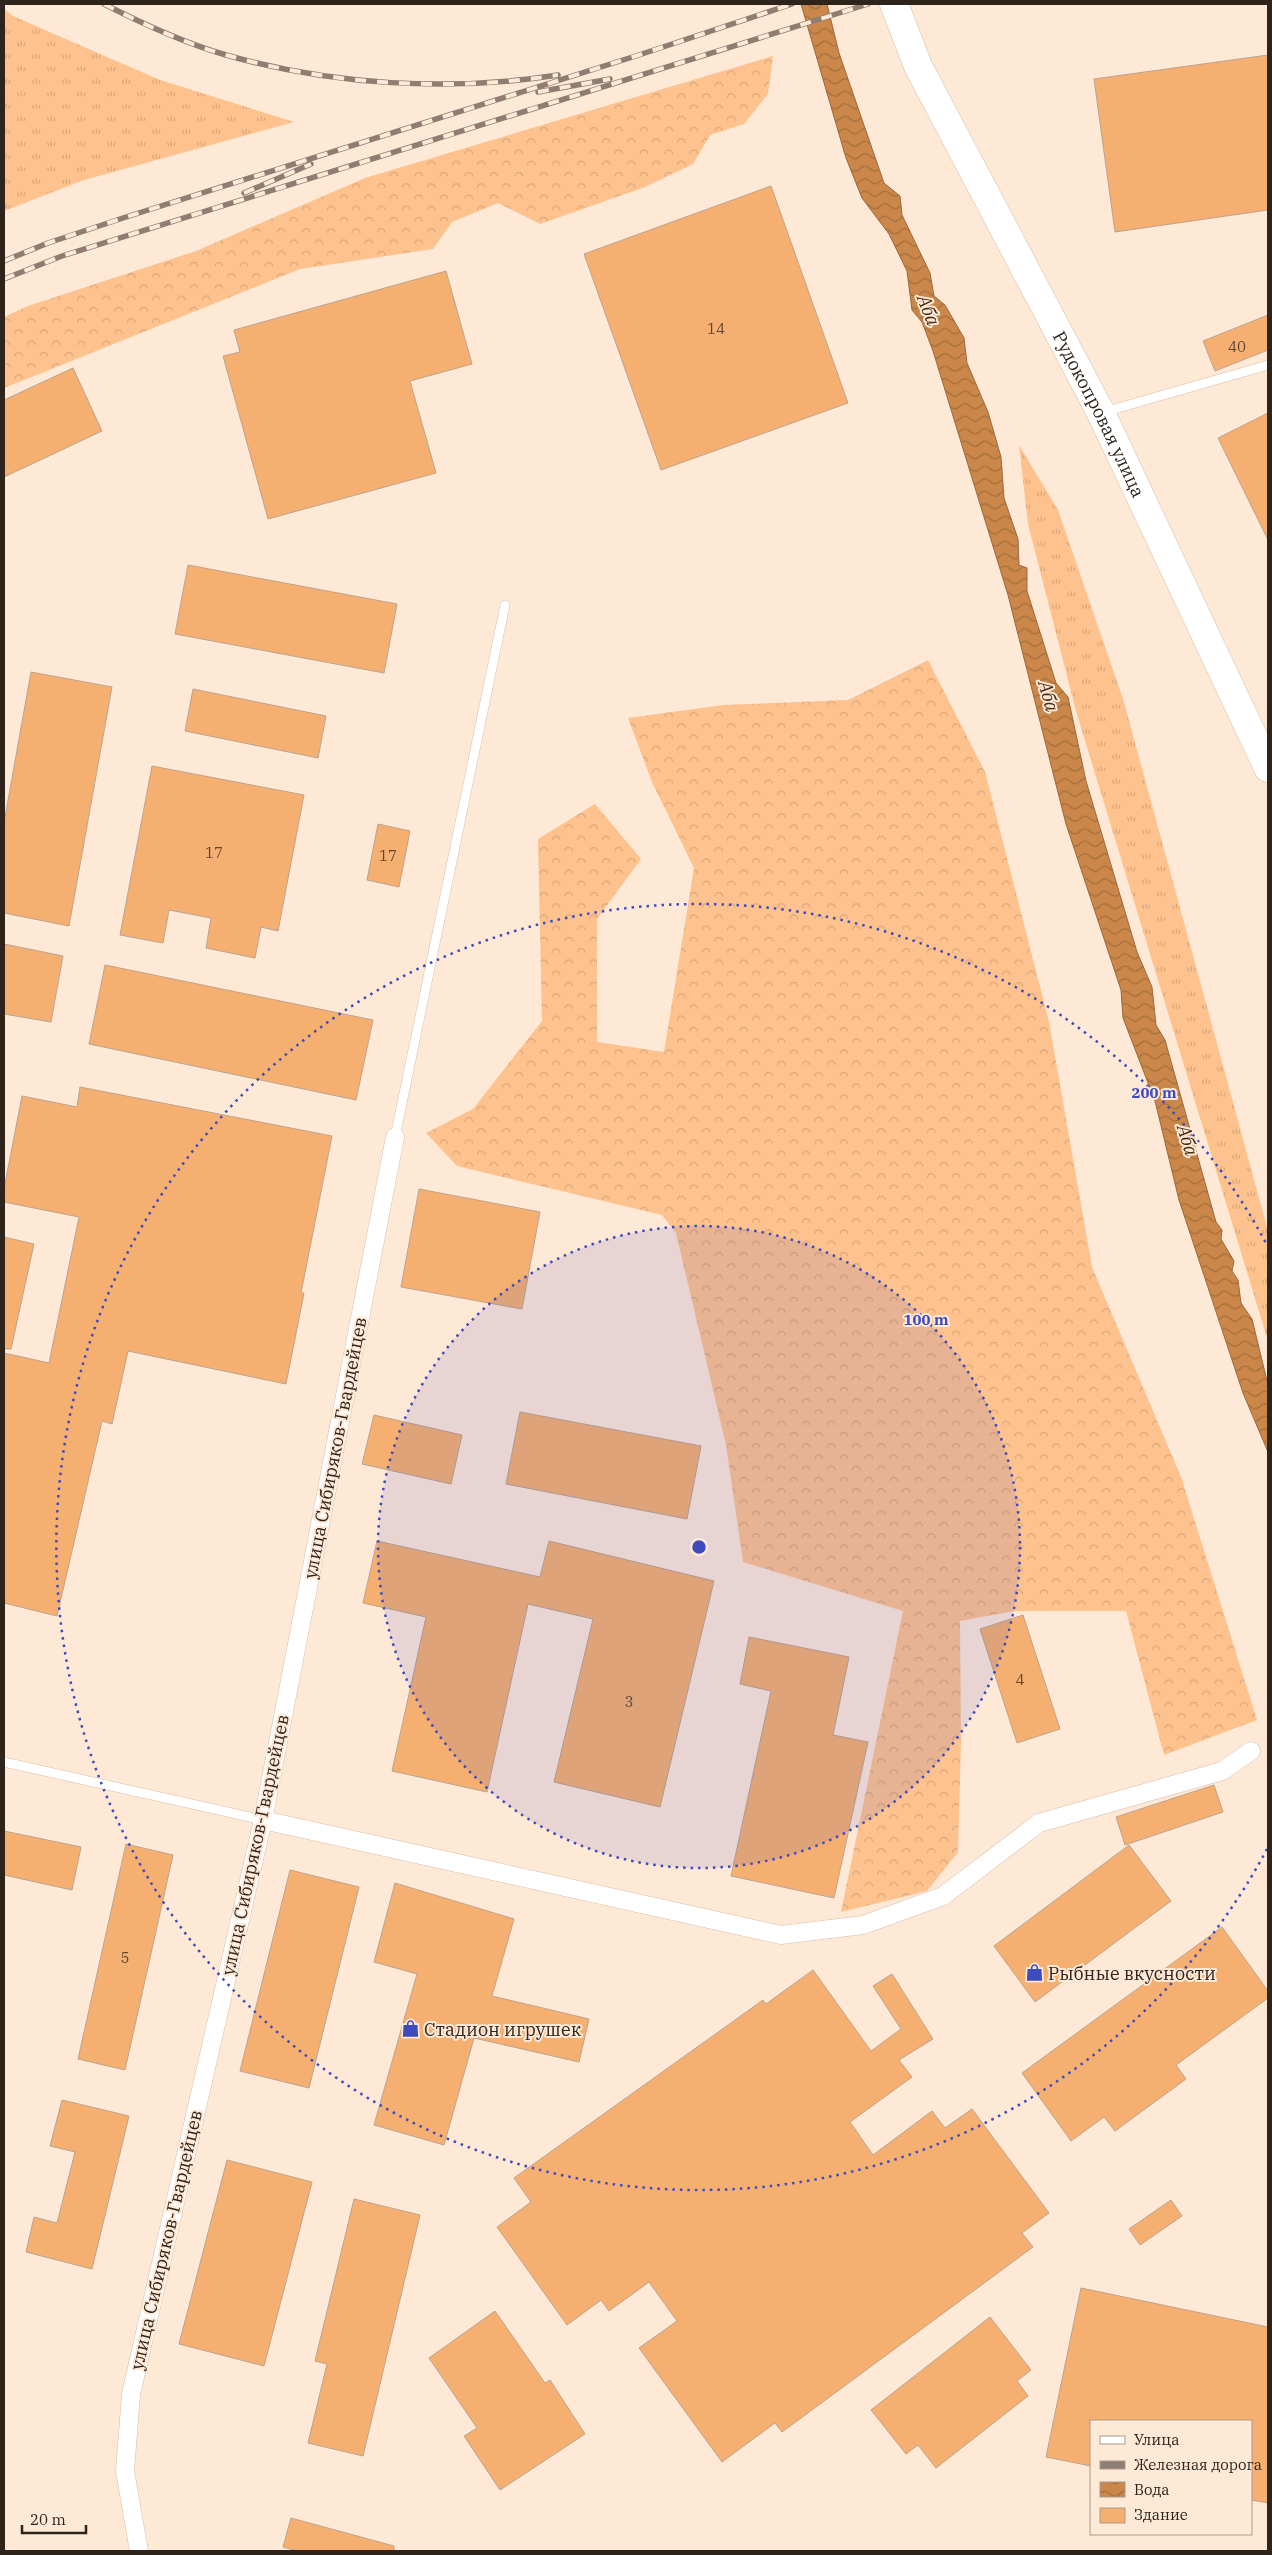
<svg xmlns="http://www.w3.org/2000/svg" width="1272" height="2555" font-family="'IBM Plex Serif',serif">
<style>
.grass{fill:url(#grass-tufts)}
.forest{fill:url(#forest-crowns)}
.water{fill:url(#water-waves);stroke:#9b693c}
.building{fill:#f5b071;stroke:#bda38d}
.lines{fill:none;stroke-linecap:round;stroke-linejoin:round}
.lane-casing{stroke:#d9bfa8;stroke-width:10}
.street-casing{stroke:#d9bfa8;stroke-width:19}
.primary-casing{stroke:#d9bfa8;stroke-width:29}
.lane{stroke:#fff;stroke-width:9}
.street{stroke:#fff;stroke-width:18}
.primary{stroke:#fff;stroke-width:28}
.rail-casing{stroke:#8e7e72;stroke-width:5.5}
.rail{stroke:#fee8d6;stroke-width:4;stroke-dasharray:11;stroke-linecap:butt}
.ring{fill:none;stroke:#3e4bbf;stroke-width:2.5;stroke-dasharray:2.5 5}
.labels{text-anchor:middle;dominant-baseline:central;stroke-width:4;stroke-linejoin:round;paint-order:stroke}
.number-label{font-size:15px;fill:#604731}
.street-label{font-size:18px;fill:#2e241c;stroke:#fee8d6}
.poi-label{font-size:18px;fill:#2e241c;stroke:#fee8d6;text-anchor:start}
.water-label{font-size:19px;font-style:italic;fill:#462a0f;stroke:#fee8d6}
.centre{fill:#3e4bbf;stroke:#fee8d6;stroke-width:2.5}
.ring-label{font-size:15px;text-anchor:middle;font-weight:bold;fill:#3e4bbf;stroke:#fee8d6;stroke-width:4;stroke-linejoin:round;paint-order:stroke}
</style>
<defs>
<pattern id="grass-tufts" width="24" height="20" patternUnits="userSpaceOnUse" patternTransform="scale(1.25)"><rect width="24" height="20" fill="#fec28e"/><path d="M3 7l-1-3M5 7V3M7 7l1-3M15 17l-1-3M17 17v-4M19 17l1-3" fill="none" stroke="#daa77a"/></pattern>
<pattern id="forest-crowns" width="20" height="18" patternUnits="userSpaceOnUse" patternTransform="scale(1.25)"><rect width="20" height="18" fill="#fec28e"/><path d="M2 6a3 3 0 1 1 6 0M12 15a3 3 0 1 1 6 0" fill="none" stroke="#daa77a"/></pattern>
<pattern id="water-waves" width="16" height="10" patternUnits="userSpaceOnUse" patternTransform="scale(1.25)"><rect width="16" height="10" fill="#ca8749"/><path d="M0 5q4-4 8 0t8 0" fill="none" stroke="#a46e3c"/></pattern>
</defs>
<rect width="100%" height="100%" fill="#fee8d6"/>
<path class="grass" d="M 4,9 L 13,16 L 160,80 L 294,122 L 84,180 L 4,211 Z
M 1019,445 L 1058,510 L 1123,699 L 1140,761 L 1268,1231 L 1268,1341 L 1076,711 L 1028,524 Z"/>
<path class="forest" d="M 773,56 L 768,94 L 744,124 L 710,135 L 693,164 L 645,187 L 540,224 L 498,203 L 452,222 L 433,249 L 300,269 L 4,388 L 4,317 L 28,306 L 196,251 L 365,178 Z
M 928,660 L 985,772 L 1049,1022 L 1092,1267 L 1181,1477 L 1257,1720 L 1164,1755 L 1126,1611 L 1015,1611 L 960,1621 L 961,1740 L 958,1852 L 927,1891 L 841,1912 L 903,1611 L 743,1562 L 726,1445 L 676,1233 L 662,1215 L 457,1166 L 426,1133 L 473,1109 L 542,1021 L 538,839 L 595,804 L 641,859 L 597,919 L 597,1042 L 664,1052 L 694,868 L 652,782 L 628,718 L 724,705 L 848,700 Z"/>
<path class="water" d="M 801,4 L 827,4 L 839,53 L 884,183 L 900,196 L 902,215 L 930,273 L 934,296 L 945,305 L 964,338 L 967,363 L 988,412 L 1001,457 L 1004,498 L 1018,539 L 1019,565 L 1027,568 L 1027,591 L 1056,683 L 1068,697 L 1086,781 L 1137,952 L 1152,987 L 1156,1025 L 1165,1040 L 1216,1222 L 1222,1230 L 1221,1239 L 1234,1261 L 1232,1271 L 1238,1280 L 1241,1303 L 1252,1319 L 1268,1385 L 1268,1452 L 1243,1393 L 1179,1200 L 1155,1101 L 1123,1018 L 1121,990 L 1066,824 L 1008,595 L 933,351 L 922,322 L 912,310 L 907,271 L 889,234 L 862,198 L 846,158 Z"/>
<path class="building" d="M 1268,55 L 1268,210 L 1115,232 L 1094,79 Z
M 771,186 L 848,403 L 661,470 L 584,254 Z
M 446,271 L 472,364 L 410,381 L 436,473 L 268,519 L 223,356 L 240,352 L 234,330 Z
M 1268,315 L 1268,350 L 1215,371 L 1203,341 Z
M 73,368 L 102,431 L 4,477 L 4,400 Z
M 1268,413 L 1268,540 L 1218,438 Z
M 188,565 L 397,604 L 384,673 L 175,634 Z
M 31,672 L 112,687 L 69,926 L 4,913 L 4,823 Z
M 193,689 L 326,716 L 318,758 L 185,731 Z
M 152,766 L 304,795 L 278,931 L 261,927 L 255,958 L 206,948 L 211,918 L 169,910 L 163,943 L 120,935 Z
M 378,824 L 410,831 L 399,887 L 367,880 Z
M 4,944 L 63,956 L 51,1022 L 4,1014 Z
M 105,965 L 373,1020 L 356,1100 L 89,1044 Z
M 80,1087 L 332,1136 L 301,1293 L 304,1293 L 286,1384 L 128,1351 L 112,1424 L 102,1421 L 57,1616 L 4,1603 L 4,1353 L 49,1363 L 79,1217 L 4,1202 L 4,1189 L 22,1096 L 77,1107 Z
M 419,1189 L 540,1212 L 522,1309 L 401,1287 Z
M 4,1237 L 34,1244 L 11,1349 L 4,1349 Z
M 520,1412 L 701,1446 L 687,1519 L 506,1484 Z
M 374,1415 L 462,1435 L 451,1484 L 362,1464 Z
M 377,1541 L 540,1577 L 549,1541 L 714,1581 L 660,1807 L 554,1782 L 593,1619 L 528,1604 L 487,1792 L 392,1771 L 426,1617 L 363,1603 Z
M 1023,1615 L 1060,1729 L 1017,1743 L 980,1629 Z
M 749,1637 L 849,1657 L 833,1735 L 868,1742 L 834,1898 L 731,1876 L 771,1691 L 740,1684 Z
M 1214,1785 L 1223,1812 L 1125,1845 L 1116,1817 Z
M 4,1831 L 81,1847 L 72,1890 L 4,1875 Z
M 126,1844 L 173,1855 L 125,2070 L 78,2059 Z
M 1129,1845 L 1171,1901 L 1035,2002 L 994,1946 Z
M 290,1870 L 359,1887 L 309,2088 L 240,2071 Z
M 395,1883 L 514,1919 L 492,1996 L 589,2019 L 579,2062 L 474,2038 L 444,2145 L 374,2125 L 417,1974 L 374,1962 Z
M 1222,1927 L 1268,1991 L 1268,1998 L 1176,2065 L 1186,2079 L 1115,2131 L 1104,2117 L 1071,2141 L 1022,2073 Z
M 813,1970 L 871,2051 L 901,2029 L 873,1986 L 892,1974 L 933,2039 L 899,2060 L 912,2077 L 850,2122 L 873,2155 L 932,2111 L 945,2128 L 972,2109 L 1049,2213 L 1022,2233 L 1033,2247 L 782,2432 L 775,2423 L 722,2462 L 639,2348 L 677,2321 L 649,2282 L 609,2311 L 601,2300 L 567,2325 L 497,2227 L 531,2202 L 514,2178 L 763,2000 L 766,2004 Z
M 62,2100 L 129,2116 L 92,2269 L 26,2252 L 34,2217 L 57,2223 L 75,2152 L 50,2146 Z
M 227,2160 L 312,2182 L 264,2366 L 179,2344 Z
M 354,2199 L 420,2215 L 363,2456 L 308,2443 L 327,2364 L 315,2361 Z
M 1171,2200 L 1182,2216 L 1140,2245 L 1129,2229 Z
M 1081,2288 L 1268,2327 L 1268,2503 L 1251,2500 L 1251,2421 L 1091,2421 L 1091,2466 L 1046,2457 Z
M 495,2311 L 545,2383 L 550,2380 L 585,2434 L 500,2490 L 464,2436 L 477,2428 L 429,2358 Z
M 990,2317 L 1031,2370 L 1017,2381 L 1028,2396 L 936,2468 L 918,2445 L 906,2454 L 871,2410 Z
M 291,2518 L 394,2546 L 394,2551 L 297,2551 L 283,2547 Z"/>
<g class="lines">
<defs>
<path id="lane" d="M 1104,412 L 1268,365
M 395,1137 L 505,605
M 4,1762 L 263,1820"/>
<path id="street" d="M 263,1820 L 781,1935 L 863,1925 L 943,1896 L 1039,1823 L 1222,1771 L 1251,1751
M 139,2551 L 125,2471 L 131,2394 L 263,1820 L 395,1137"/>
<g id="primary">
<path id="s1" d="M 894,4 L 918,66 L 1101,413 L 1268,768"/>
</g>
</defs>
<use href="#lane" class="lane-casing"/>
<use href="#street" class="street-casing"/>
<use href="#primary" class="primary-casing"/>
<use href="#lane" class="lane"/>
<use href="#street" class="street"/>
<use href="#primary" class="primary"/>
<defs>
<path id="rail" d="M 104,4 C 143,24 184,43 226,55 C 332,85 450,92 558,75
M 538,92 L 610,79
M 244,193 L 311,164
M 4,261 L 48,243 L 123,218 L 642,54 L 792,4
M 4,279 L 62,256 L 868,4"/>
</defs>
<use href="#rail" class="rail-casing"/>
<use href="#rail" class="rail"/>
</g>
<circle cx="699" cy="1547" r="321" fill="#3e4bbf" fill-opacity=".12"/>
<g class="ring">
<circle cx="699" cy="1547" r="321"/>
<path d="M1267 1849A643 643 0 1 1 1267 1245"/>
</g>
<defs>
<symbol id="shop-bare" viewBox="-9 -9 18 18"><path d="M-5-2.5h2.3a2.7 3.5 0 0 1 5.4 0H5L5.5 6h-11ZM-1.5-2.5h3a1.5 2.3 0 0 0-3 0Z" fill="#3e4bbf" stroke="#fee8d6" stroke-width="2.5" paint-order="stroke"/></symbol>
</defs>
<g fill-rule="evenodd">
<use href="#shop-bare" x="1022" y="1960" width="25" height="25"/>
<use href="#shop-bare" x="398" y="2016" width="25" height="25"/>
</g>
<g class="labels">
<g class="number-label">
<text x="716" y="328">14</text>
<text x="1237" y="346">40</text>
<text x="214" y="852">17</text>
<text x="388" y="855">17</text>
<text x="1020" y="1679">4</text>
<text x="629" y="1701">3</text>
<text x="125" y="1957">5</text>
</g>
<g class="street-label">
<text stroke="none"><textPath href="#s1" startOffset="459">Рудокопровая улица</textPath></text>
<text transform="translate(335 1448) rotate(-79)">улица Сибиряков-Гвардейцев</text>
<text transform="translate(255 1845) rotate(-78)">улица Сибиряков-Гвардейцев</text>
<text transform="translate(166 2240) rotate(-77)">улица Сибиряков-Гвардейцев</text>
</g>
<g class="poi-label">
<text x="1048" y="1973">Рыбные вкусности</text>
<text x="424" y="2029">Стадион игрушек</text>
</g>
<g class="water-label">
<text transform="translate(929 310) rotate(69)">Аба</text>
<text transform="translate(1049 696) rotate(74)">Аба</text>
<text transform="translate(1188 1140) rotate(73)">Аба</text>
</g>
</g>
<circle cx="699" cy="1547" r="8" class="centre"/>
<g class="ring-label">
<text x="1154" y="1098">200 m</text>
<text x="926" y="1325">100 m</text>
</g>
<rect width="1272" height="2555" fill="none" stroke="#2e241c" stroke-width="10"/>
<rect x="1090" y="2420" width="162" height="115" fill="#fee8d6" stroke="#ab9a8c"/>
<rect x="1100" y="2436" width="25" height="8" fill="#ffffff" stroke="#ab9a8c"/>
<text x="1134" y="2445" font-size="15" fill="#2e241c">Улица</text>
<rect x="1100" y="2461" width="25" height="8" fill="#8e7e72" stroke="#ab9a8c"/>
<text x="1134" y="2470" font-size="15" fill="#2e241c">Железная дорога</text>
<rect x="1100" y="2482" width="25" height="15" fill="url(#water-waves)" stroke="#ab9a8c"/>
<text x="1134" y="2495" font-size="15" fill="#2e241c">Вода</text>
<rect x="1100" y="2508" width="25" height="15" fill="#f5b071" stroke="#ab9a8c"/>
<text x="1134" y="2520" font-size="15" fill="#2e241c">Здание</text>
<path d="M22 2525v8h64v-8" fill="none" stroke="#2e241c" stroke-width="2.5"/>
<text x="30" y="2525" font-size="15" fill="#2e241c" stroke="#fee8d6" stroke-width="4" paint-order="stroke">20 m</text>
</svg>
